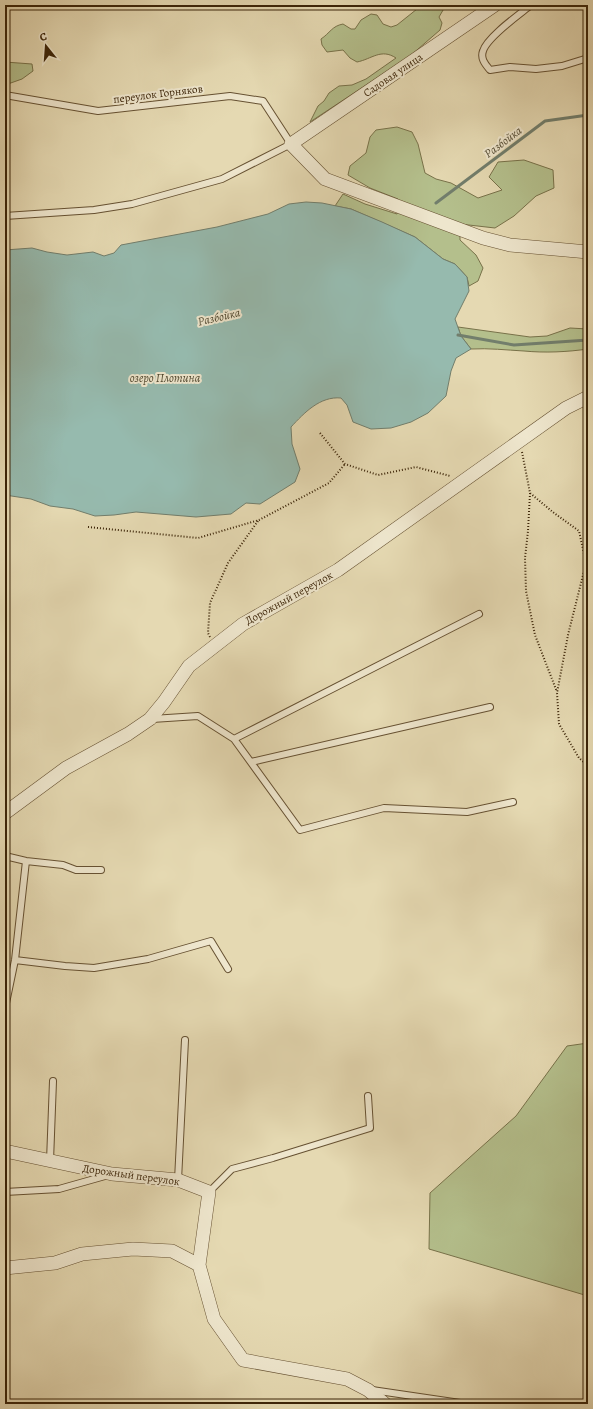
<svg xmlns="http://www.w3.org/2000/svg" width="593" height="1409" font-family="Alegreya,serif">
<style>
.green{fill:#b4bf8c;stroke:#78724a}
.water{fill:#96baae;stroke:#727e6c}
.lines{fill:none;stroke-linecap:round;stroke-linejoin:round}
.stream{stroke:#727e6c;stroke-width:3}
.lane-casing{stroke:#665132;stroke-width:8}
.street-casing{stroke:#665132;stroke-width:14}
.path{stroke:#3b2408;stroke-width:2;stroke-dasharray:1 2;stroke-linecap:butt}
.lane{stroke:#eee6cd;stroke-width:6}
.street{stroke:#eee6cd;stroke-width:13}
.labels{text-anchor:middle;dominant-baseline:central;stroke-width:4;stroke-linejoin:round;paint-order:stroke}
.street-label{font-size:11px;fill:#3b2408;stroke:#eee6cd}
.water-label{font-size:12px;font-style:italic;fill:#524a32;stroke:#eee6cd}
</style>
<rect width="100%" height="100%" fill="#e5d9b2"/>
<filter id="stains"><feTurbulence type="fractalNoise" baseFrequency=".005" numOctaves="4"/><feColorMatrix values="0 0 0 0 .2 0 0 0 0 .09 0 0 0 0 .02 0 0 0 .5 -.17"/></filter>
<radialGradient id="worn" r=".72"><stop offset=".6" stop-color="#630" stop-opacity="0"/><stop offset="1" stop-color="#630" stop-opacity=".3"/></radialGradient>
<path class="green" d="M 422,5 L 446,5 L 439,17 L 442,23 L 440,30 L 410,56 L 310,122 L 318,106 L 324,101 L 329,93 L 339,86 L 352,85 L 366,79 L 396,58 C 381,48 372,59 357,62 L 350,58 L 343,50 L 327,52 L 322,45 L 321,39 C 330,33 332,26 343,24 L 351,29 L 355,29 L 361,20 L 371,14 L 377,15 L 383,24 L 391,27 L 397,25 Z
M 5,62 L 32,64 L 33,71 L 22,79 L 5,85 Z
M 397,127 L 412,132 L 418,144 L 425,173 L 436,179 L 451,183 L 478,198 L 502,190 L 489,177 L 498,162 L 524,160 L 553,170 L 554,188 L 536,196 L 514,216 L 495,228 L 460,224 L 460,240 L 476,255 L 483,268 L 478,281 L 469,286 L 467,277 L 455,264 L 443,259 L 415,237 L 351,209 L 335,206 L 343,194 L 365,204 L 397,214 L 398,199 L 370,188 L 348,175 L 350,166 L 366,153 L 370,137 L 376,130 Z
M 458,327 L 530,337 L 547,336 L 570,328 L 588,329 L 588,349 C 567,352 545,353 524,351 C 506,350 489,348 471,349 L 461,336 Z
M 588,1043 L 588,1296 L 429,1249 L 430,1193 L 516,1116 L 567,1046 Z"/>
<path class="water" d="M 306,202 L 322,203 L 351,209 L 382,222 L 415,237 L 443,259 L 455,264 L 467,277 L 469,291 L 455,319 L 461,336 L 471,349 L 456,358 L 451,371 L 446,396 L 428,413 L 411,422 L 391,428 L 371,429 L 353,422 L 347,405 L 341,398 C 320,396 304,413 291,427 L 292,444 L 300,469 L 295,482 L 260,504 L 246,503 L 231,514 L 196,517 L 136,512 L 114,515 L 95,516 L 73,509 L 50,506 L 31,499 L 5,495 L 5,250 L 32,248 L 47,252 L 67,255 L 93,252 L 104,256 L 114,253 L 121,245 L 217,227 L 268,214 L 289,204 Z"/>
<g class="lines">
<path class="stream" d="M 436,203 L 545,121 L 588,115
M 458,335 L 514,345 L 588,340"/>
<defs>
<path id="lane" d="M 531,5 C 520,14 487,37 483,51 C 480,59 486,65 490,70 L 510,67 L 536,69 L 562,66 L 588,58
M 5,95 L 98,111 L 230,96 L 263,101 L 291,144 L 222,179 L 132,204 L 94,210 L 5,216
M 152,719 L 198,716 L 234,739 L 479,614
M 234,739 L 300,830 L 384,808 L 467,812 L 513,802
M 251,762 L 490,707
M 5,856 L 26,861 L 63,865 L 76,870 L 101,870
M 15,960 L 65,966 L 94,968 L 148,959 L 211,941 L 228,969
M 5,1008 L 15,960 L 26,861
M 50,1161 L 53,1081
M 178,1180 L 185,1040
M 5,1192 L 59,1189 L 105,1176
M 209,1192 L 232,1169 L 273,1158 L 370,1128 L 368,1096
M 372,1390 L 467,1404"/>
<path id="street" d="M 495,5 L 291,144 L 325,179 L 483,238 L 510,245 L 588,252
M 5,813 L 66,768 L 128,734 L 150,719 L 164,702 L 189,666 L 243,624 L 338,570 L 566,408 L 588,397
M 5,1151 L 112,1174 L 178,1180 L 209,1192 L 199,1265 L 214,1319 L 243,1360 L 347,1379 L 368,1390 L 385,1404
M 5,1268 L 55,1263 L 82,1254 L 133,1249 L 172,1251 L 199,1265"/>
</defs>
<use href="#lane" class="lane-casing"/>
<use href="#street" class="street-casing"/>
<path class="path" d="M 320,433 L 345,464 L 378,475 L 416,467 L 450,476
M 522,452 L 530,493 L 554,513 L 579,531 L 586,563 L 568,635 L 557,693 L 559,724 L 579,758 L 588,766
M 530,493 L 528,531 L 525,558 L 526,591 L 535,635 L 557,692
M 88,527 L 198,538 L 259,520 L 329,483 L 345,464
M 210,637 L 208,633 L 210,603 L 228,563 L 258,521"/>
<use href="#lane" class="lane"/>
<use href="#street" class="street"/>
</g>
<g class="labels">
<g class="street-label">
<text transform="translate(393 75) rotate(-34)">Садовая улица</text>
<text transform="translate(158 94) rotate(-7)">переулок Горняков</text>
<text transform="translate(289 598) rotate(-29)">Дорожный переулок</text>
<text transform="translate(131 1175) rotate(8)">Дорожный переулок</text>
</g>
<g class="water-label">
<text transform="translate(503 142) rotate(-37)">Разбойка</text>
<text transform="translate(219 317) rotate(-13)">Разбойка</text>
<text x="165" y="378">озеро Плотина</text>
</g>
</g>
<rect width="593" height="1409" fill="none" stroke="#e5d9b2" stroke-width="20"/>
<rect x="6" y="6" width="581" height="1397" fill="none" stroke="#3b2408" stroke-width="2"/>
<rect x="10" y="10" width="573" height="1389" fill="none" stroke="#3b2408"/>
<g transform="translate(46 46) rotate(343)" stroke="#eee6cd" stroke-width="3" paint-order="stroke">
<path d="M0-3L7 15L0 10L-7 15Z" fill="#3b2408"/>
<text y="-6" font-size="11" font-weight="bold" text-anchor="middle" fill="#3b2408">С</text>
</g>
<rect width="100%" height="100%" filter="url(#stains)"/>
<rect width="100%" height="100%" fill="url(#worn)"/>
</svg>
